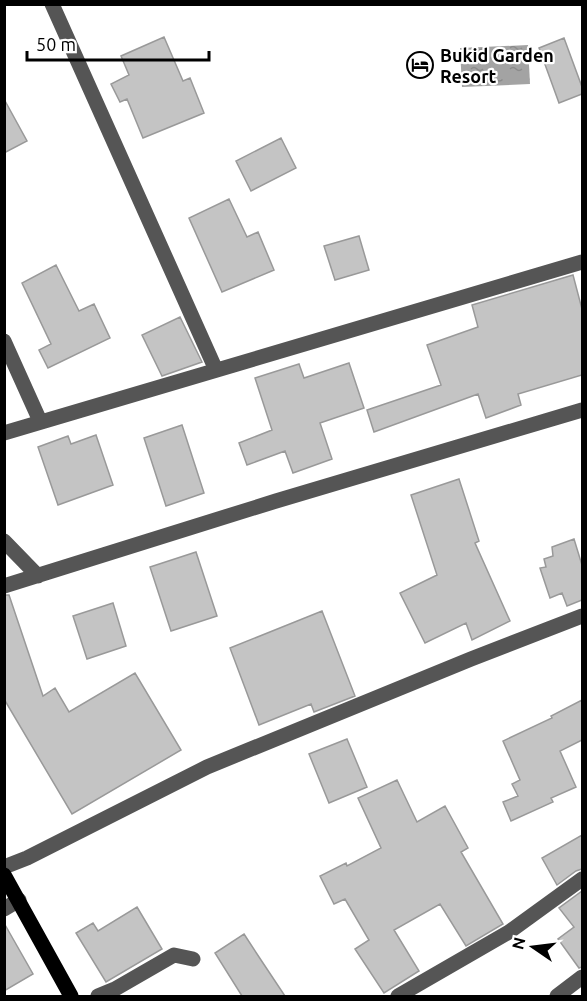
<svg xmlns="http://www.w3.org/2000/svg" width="587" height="1001" font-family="Ubuntu,sans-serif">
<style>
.water{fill:url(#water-ripples)}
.building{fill:#c4c4c4;stroke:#999;stroke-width:1.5}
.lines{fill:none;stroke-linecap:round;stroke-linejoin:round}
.minor{stroke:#555;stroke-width:15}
.major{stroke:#000;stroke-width:15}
.labels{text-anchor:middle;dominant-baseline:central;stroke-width:4.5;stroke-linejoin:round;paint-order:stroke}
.poi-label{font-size:18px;font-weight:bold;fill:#000;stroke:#fff;text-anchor:start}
</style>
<defs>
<pattern id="water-ripples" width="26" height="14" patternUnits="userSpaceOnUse" patternTransform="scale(1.5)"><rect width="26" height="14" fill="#a3a3a3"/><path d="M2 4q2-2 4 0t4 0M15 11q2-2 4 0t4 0" fill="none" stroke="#8b8b8b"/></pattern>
</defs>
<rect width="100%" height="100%" fill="#fff"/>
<path class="water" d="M 528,45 L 530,84 L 462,87 L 460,48 Z"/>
<path class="building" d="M 164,37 L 183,81 L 190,78 L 204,113 L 143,138 L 127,99 L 120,102 L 111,84 L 129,75 L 121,56 Z
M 564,38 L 582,87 L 582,94 L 559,103 L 539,48 Z
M 4,99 L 27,141 L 4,153 Z
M 281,138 L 296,168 L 251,191 L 236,161 Z
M 229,199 L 247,237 L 258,232 L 274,270 L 222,292 L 189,218 Z
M 359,236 L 369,270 L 335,280 L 324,246 Z
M 56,265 L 79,311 L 94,304 L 110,338 L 48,368 L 39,350 L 51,344 L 22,283 Z
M 573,275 L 582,309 L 582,375 L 518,394 L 521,405 L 486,418 L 478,394 L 374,432 L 367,410 L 441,385 L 427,345 L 478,327 L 472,305 Z
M 180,317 L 202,362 L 162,376 L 142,335 Z
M 349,363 L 364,408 L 320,423 L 332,459 L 293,473 L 285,451 L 247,465 L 239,443 L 272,430 L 255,378 L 299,364 L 304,378 Z
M 182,425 L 204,493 L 166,506 L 144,438 Z
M 96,435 L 113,485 L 58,505 L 38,447 L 68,436 L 71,444 Z
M 459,479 L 479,541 L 475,543 L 510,621 L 472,640 L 466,623 L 425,643 L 400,593 L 437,575 L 411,495 Z
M 574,539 L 582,565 L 582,600 L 567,606 L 562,593 L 550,598 L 540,568 L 546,567 L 544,559 L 553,556 L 552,547 Z
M 196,552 L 217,616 L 171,631 L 150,567 Z
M 4,595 L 9,595 L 43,696 L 55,688 L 69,712 L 135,673 L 181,750 L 72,814 L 4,699 Z
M 113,603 L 126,646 L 87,659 L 73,616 Z
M 322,611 L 355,696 L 314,712 L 311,704 L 259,725 L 230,648 Z
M 582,700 L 582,740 L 560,751 L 576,787 L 551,798 L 553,802 L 511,821 L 503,802 L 518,796 L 512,784 L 520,780 L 503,741 L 552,718 L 551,716 Z
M 347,739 L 367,787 L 329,803 L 309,754 Z
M 397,780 L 417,822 L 445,806 L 468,848 L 461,852 L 503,924 L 466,946 L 440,904 L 394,930 L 419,971 L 384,993 L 355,949 L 369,940 L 345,899 L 334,904 L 320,876 L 346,863 L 347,866 L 381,848 L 358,798 Z
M 582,835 L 582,869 L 576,871 L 557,885 L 542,858 Z
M 582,891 L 582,967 L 579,968 L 558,939 L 574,927 L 559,908 Z
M 137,907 L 162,949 L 106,982 L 76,933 L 93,923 L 98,931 Z
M 4,923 L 33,974 L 4,991 Z
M 244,934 L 261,960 L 285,996 L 242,996 L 215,953 Z"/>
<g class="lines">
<path class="minor" d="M 52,4 L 216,370
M 4,341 L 40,421
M 4,433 L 582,262
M 4,541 L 38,576
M 4,586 L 276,501 L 582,410
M 4,867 L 27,858 L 207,767 L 471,659 L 582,616
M 4,909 L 19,900
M 98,996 L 115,989 L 174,955 L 193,959
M 398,996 L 509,932 L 582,879
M 557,996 L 582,977"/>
<path class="major" d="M 4,875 L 71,996"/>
</g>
<defs>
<symbol id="hotel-ring" viewBox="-11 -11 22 22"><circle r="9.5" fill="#fff" stroke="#000" stroke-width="1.5"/><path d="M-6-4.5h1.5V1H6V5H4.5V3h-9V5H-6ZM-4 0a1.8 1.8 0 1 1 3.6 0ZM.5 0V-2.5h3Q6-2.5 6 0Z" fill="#000"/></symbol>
</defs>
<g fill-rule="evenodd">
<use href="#hotel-ring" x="405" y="50" width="30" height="30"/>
</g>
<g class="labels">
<g class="poi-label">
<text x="440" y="55">Bukid Garden<tspan x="440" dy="21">Resort</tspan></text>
</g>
</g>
<rect width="587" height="1001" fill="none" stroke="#000000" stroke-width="12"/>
<g transform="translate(533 947) rotate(284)" stroke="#ffffff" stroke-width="4.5" paint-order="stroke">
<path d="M0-4.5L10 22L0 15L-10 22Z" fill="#000000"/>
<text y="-9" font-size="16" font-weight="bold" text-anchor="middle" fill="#000000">N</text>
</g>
<path d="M27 51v9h182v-9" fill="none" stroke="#000000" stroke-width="3"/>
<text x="36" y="51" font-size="18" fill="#000000" stroke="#ffffff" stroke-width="4.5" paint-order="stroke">50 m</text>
</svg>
